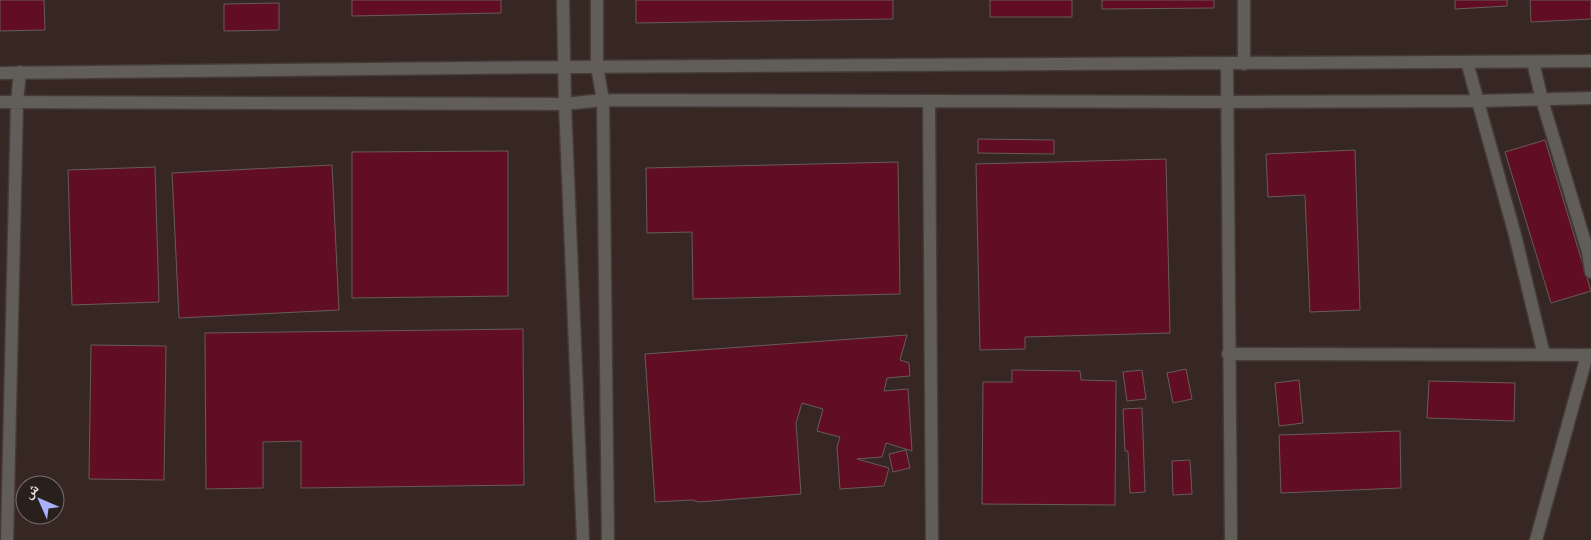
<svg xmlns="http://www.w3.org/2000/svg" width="1591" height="540" font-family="'Nunito Sans','Noto Naskh Arabic',sans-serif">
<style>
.built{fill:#372722;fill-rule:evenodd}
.building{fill:#610e23;stroke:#675b5c}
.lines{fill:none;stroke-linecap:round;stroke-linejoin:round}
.lane-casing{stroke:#443b39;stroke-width:15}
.street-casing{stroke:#443b39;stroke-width:15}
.lane{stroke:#615d59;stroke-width:12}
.street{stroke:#615d59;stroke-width:12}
</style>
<rect width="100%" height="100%" fill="#29201d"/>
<path class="built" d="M 0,0 L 1591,0 L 1591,540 L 0,540 ZM 25,485 L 55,485 L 55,515 L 25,515 Z"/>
<path class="building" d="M 0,0 L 44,0 L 45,30 L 0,31 Z
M 352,0 L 501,0 L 501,13 L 352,16 Z
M 636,0 L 893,0 L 893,19 L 636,23 Z
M 990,0 L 1072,0 L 1072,17 L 990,17 Z
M 1102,0 L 1214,0 L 1214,8 L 1102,9 Z
M 1455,0 L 1507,0 L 1507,6 L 1455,9 Z
M 1530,0 L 1591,0 L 1591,19 L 1531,22 Z
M 279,3 L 279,30 L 224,31 L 224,4 Z
M 978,139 L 1054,140 L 1054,154 L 978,153 Z
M 1545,140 L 1591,291 L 1551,303 L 1505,152 Z
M 1355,150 L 1360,310 L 1310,312 L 1305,195 L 1268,197 L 1266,154 Z
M 508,151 L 508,296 L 352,298 L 352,152 Z
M 1166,159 L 1170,333 L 1025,337 L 1025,349 L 980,350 L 976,164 Z
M 898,162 L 900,294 L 693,299 L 692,232 L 647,233 L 646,168 Z
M 332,165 L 339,310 L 179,318 L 172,173 Z
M 155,167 L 159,302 L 72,305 L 68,170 Z
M 523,329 L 524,485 L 301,488 L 301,441 L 263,442 L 263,488 L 206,489 L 205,333 Z
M 907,335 L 900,360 L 909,363 L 910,376 L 887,378 L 884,391 L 908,389 L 912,451 L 886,443 L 882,457 L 857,459 L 889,468 L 884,486 L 840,489 L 837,447 L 840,437 L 817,431 L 823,409 L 802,403 L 796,423 L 801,494 L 699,502 L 692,500 L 655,502 L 645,354 Z
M 91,345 L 166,346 L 164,480 L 89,479 Z
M 1186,369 L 1192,399 L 1173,403 L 1167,373 Z
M 1012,370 L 1080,371 L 1081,380 L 1116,381 L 1115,505 L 982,504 L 983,382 L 1012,382 Z
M 1142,370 L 1146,399 L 1127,401 L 1123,372 Z
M 1299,380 L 1303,423 L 1279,426 L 1275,383 Z
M 1429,381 L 1515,383 L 1514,421 L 1427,418 Z
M 1142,408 L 1145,492 L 1130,493 L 1128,451 L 1125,451 L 1123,409 Z
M 1400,431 L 1401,488 L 1281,493 L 1279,435 Z
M 906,450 L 910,468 L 893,472 L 889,454 Z
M 1190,460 L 1192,494 L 1173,495 L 1172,461 Z"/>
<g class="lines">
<defs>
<path id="lane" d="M 1467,62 L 1515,235 L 1544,355
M 1533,62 L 1542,100 L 1588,252 L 1591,272
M 1244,64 L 1244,0
M 1228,354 L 1591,355
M 1536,540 L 1587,355"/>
<path id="street" d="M 563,0 L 565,104 L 583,540
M 597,0 L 597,67 L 603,100 L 608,540
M 1227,64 L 1231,540
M 0,73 L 564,67 L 1591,61
M 0,102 L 565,104 L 603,100 L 1227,102 L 1479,101 L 1591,98
M 929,102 L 932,540
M 7,540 L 17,102 L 20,72"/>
</defs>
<use href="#lane" class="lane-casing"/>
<use href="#street" class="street-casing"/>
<use href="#lane" class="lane"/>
<use href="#street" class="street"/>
</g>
<g transform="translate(40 500) rotate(315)"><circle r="24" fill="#29201d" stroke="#776e6c"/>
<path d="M0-4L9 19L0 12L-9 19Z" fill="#a9b0fc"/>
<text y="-8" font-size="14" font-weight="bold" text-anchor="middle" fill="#ebe4e2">ش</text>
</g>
</svg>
